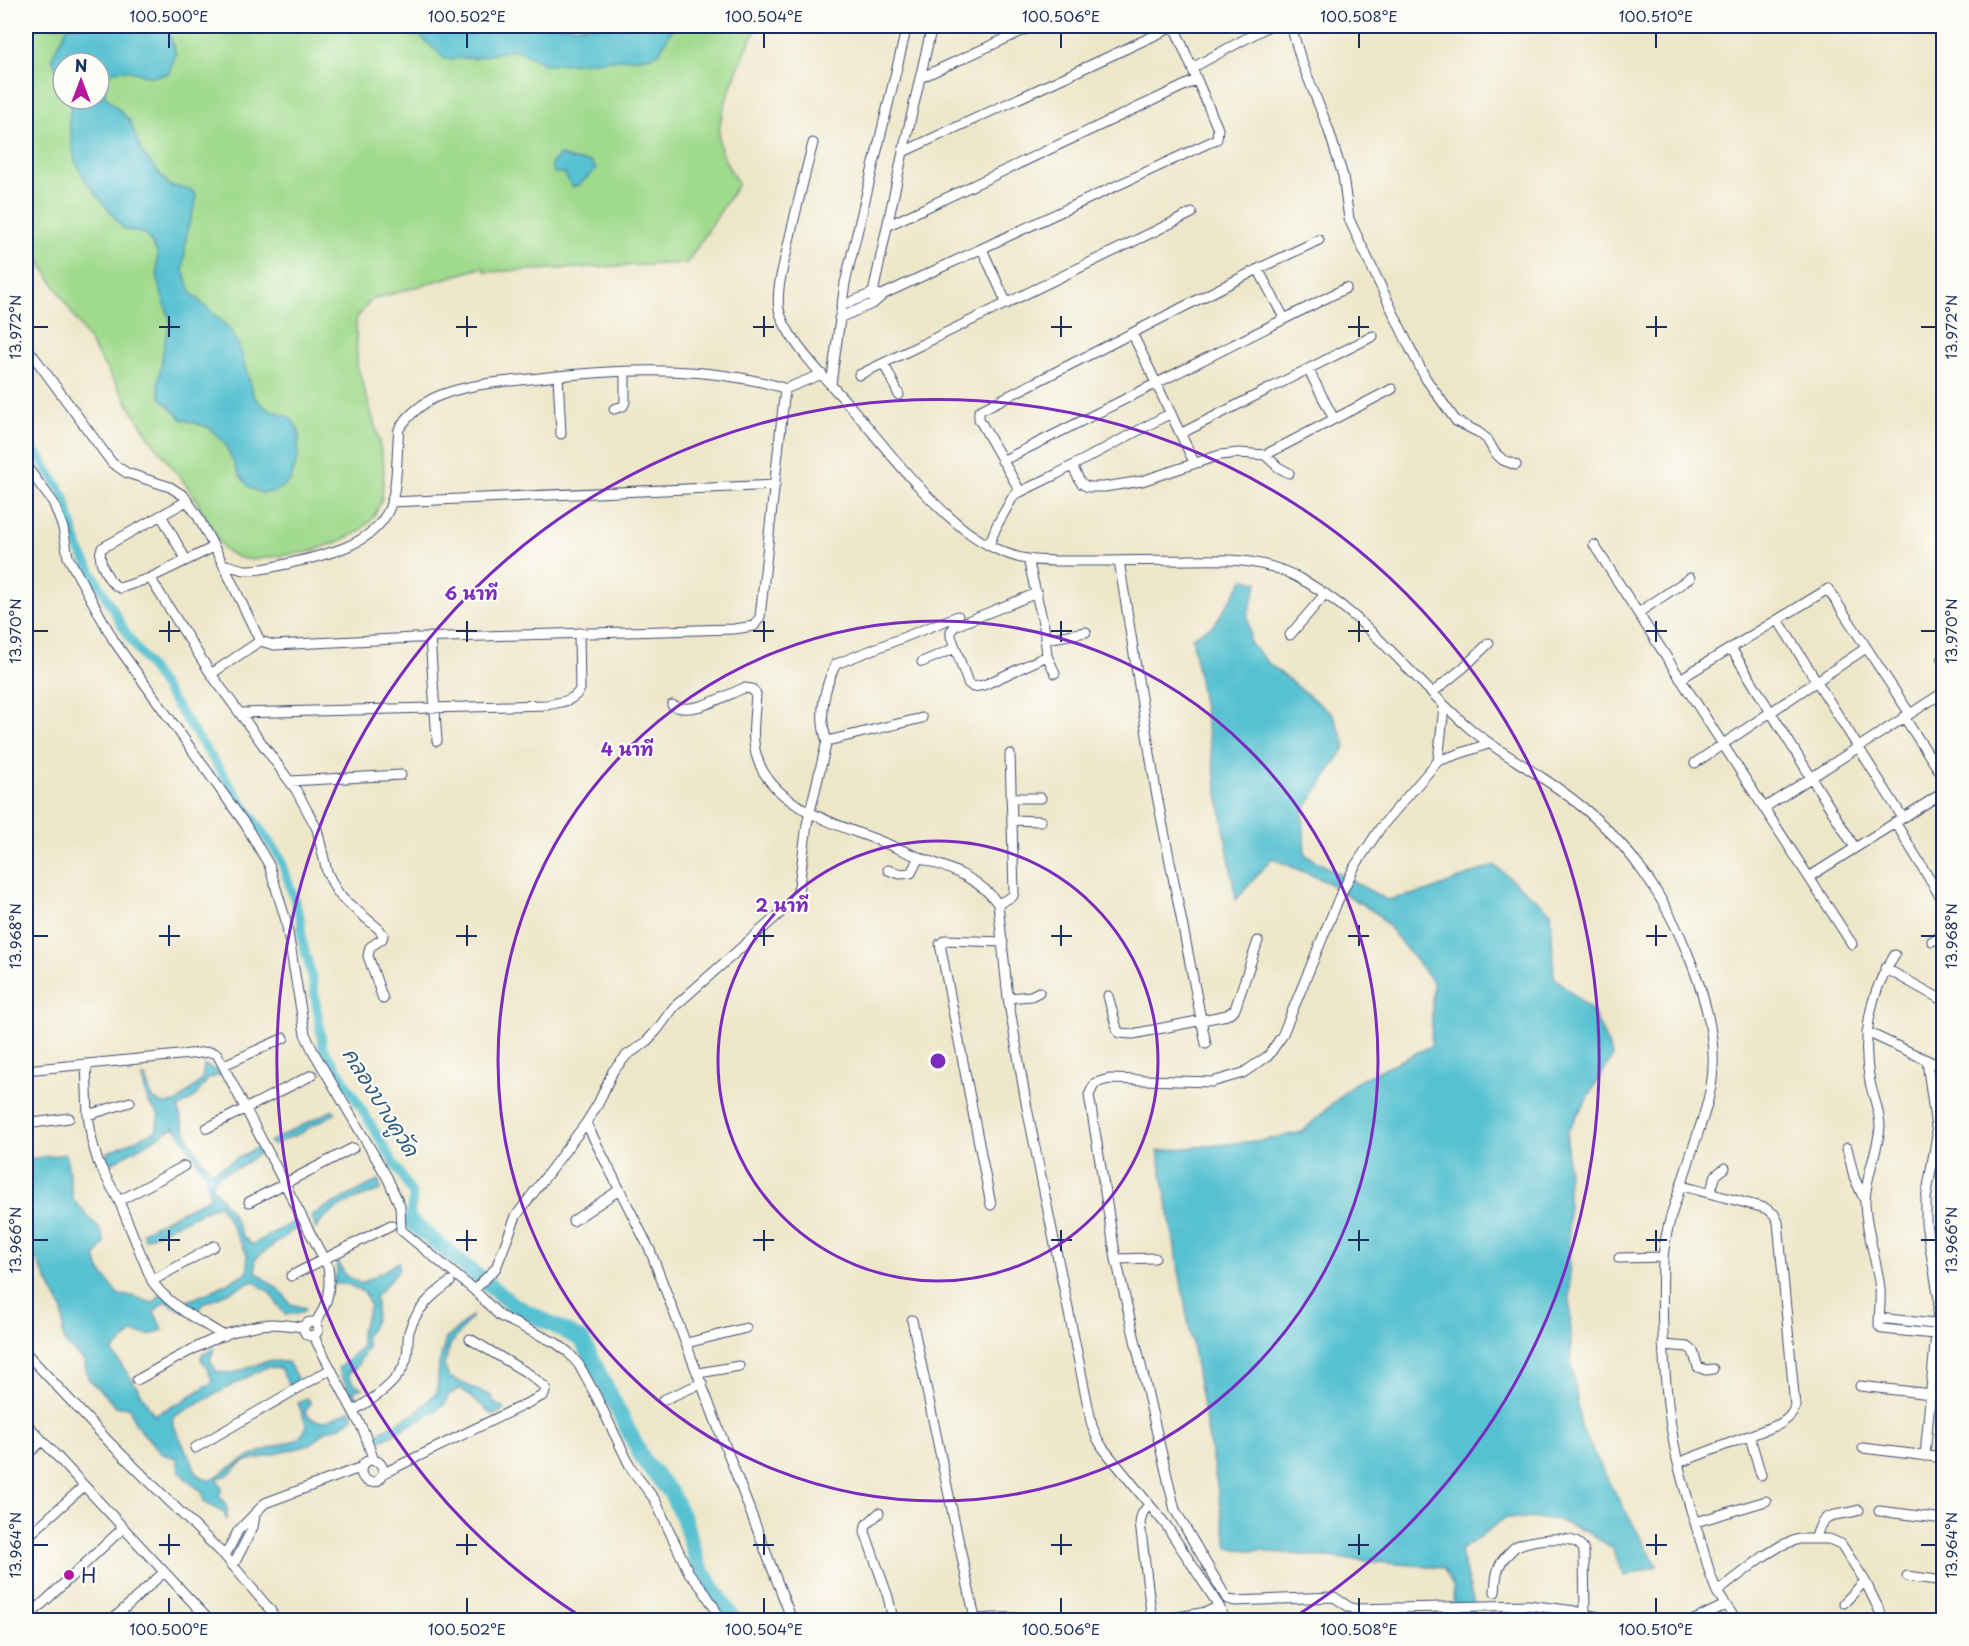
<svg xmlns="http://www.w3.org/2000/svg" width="1969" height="1646" font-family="'Playpen Sans','Playpen Sans Thai',sans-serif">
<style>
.green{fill:#a0da8d;stroke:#5e8476;stroke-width:1.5;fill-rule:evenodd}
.water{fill:#56c1d1;stroke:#387898;stroke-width:1.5}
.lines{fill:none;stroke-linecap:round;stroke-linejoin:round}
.canal{stroke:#56c1d1;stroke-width:9}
.river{stroke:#56c1d1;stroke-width:16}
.street-casing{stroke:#3b4a6e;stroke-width:11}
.street{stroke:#fff;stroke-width:9}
.ticks{fill:none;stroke:#1b2f5e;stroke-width:2}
.ring{fill:none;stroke:#7b2cbf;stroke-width:3}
.poi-dot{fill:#b5179e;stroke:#fdfcf7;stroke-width:2}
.labels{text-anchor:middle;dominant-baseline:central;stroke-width:4.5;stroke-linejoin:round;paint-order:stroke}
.poi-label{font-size:20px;fill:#1b2f5e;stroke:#fdfcf7;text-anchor:start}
.water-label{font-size:21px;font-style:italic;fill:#2d5b80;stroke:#fdfcf7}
.centre{fill:#7b2cbf;stroke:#fdfcf7;stroke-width:3}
.ring-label{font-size:18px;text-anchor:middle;font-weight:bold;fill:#7b2cbf;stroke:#fdfcf7;stroke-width:4.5;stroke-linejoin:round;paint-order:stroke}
.neatline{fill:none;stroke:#1b2f5e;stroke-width:2}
.ticks-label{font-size:15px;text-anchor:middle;fill:#1b2f5e}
</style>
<rect width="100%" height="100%" fill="#fdfcf7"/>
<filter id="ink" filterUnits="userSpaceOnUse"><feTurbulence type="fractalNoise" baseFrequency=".0167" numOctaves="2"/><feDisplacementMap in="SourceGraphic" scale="12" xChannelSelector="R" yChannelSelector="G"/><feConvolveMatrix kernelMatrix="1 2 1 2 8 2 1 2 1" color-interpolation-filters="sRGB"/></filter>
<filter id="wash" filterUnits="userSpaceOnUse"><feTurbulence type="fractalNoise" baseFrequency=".008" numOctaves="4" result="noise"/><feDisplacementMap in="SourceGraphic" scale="24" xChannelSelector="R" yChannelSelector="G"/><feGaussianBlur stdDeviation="1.35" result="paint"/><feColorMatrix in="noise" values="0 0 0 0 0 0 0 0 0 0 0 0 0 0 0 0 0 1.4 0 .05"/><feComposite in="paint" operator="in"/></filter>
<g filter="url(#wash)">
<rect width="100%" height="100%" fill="#eee6c9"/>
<path class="green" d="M 26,26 L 758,26 C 745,50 716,115 719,141 C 721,156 731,171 738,184 L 687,263 L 485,272 L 484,267 L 371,300 L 356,319 L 357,365 L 378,436 L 384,468 L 382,499 L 373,518 L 360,531 L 340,541 L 309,552 L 250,560 L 237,557 L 224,550 L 193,494 L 147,434 L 42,265 L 26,225 ZM 63,63 L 99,63 L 99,99 L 63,99 Z"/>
<path class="water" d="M 68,26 L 166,26 L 176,53 L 169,73 C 163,75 156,77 150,76 C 129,72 122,63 104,78 L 105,96 L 130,121 L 142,153 L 170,186 L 190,189 L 196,195 L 196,202 L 187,230 L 183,271 L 192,294 L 230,329 L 240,349 L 254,397 L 263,406 L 291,418 L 299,431 L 298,457 L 290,481 L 275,492 L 261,493 L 249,487 L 239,474 L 224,442 L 208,427 L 182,419 L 161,398 L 158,385 L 165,340 L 171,323 L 158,283 L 157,252 L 146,235 L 123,228 L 86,181 L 75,161 L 69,120 L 72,99 L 99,99 L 99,63 L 63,63 L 63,85 L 57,75 L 52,57 Z
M 382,26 L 674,26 L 659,53 L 648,57 L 547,65 L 515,49 L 476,58 L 445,59 L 420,36 Z
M 560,155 L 573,160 L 591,162 L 596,169 L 580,184 L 572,187 L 564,173 L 554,173 L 551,164 Z
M 1244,579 L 1258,582 L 1248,614 L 1250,643 L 1268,663 L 1333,715 L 1346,746 L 1303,812 L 1305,855 L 1387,900 L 1429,891 L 1494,865 L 1551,912 L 1554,977 L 1593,1012 L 1613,1056 L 1567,1132 L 1571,1361 L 1581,1428 L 1611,1486 L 1657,1566 L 1625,1576 L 1611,1547 L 1587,1532 L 1554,1519 L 1505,1518 L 1460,1551 L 1474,1604 L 1474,1620 L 1454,1620 L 1453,1586 L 1443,1568 L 1228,1548 L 1158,1151 L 1266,1140 L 1302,1132 L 1356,1082 L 1431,1046 L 1433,982 L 1379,915 L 1327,882 L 1272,858 L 1236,900 L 1192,637 L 1214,625 Z
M 204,1065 L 223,1074 L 208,1079 L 194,1098 L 178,1108 C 184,1132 195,1154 212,1172 L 260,1146 L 264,1150 C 256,1155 248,1163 239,1167 C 227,1172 218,1172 211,1185 L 231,1212 L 243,1236 L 252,1245 L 298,1219 L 301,1224 L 255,1259 L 256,1272 L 282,1292 L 290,1304 L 306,1308 L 301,1313 L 285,1315 L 269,1292 L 253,1281 L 203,1304 L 197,1311 L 208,1325 L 165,1301 L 154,1312 L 163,1330 L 150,1335 L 132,1333 L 112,1352 L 137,1387 L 154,1415 L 181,1402 L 213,1382 L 207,1367 L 201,1359 L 202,1355 L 214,1349 L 210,1360 L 217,1372 L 234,1373 L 268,1361 L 288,1362 L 299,1382 L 291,1389 L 280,1368 L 266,1367 L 173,1417 L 174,1426 L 198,1475 L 210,1481 C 242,1458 262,1450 299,1439 L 307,1426 L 298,1403 L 307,1398 L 311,1403 L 305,1412 C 318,1430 335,1417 351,1410 L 354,1416 L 340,1427 L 327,1430 L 310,1445 L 244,1462 C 235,1466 230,1478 219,1477 L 218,1481 L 222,1489 L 219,1495 L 227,1508 L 227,1521 L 224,1513 L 204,1502 L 202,1491 C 189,1483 177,1474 177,1458 L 162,1454 L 136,1425 L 129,1407 L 116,1407 L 88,1378 L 84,1361 L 65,1343 L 63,1336 L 63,1311 L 35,1257 L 26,1245 L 26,1159 L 66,1154 L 73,1199 L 100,1230 L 105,1243 L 95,1257 C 98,1271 110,1282 118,1295 L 131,1296 L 153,1303 L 166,1289 L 183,1303 L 212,1291 L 248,1272 L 247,1254 L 219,1204 L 145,1239 L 142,1232 L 210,1197 L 205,1174 L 175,1127 L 110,1164 L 106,1153 L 156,1131 L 159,1115 L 148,1102 L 142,1078 L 145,1077 L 152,1098 L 162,1104 L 176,1103 L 202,1080 Z
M 333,1110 L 336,1113 C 327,1119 308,1126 303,1132 L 273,1145 L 269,1142 Z
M 379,1180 L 381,1190 C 358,1198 329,1207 316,1229 L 311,1215 Z
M 337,1259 L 345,1275 L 361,1284 L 399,1262 L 399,1270 L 375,1297 C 378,1313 376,1325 365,1336 L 368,1347 L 355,1369 L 348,1373 L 353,1383 L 362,1388 L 353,1391 L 358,1398 L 353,1400 L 338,1368 L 345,1363 L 361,1347 L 361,1331 L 370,1306 L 365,1293 L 347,1284 L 333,1284 L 337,1272 Z
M 473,1315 L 450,1345 L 444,1366 L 449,1377 L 491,1396 L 495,1404 L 501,1406 L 504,1410 L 493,1415 L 460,1388 L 448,1395 L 445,1404 L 427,1416 L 377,1442 L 373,1439 L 381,1431 L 416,1413 L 437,1392 L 439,1364 L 446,1339 Z"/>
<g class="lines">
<path class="canal" d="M 26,441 L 39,456 L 64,496 L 79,549 L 127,634 L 281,859 L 301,920 L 302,940 L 312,977 L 323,1048 L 339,1071 L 413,1195 L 410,1221"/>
<path class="river" d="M 410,1221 L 512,1304 L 582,1340 L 644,1461 L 671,1493 L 684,1520 L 698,1565 L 734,1620"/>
</g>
</g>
<g filter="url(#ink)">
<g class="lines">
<defs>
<path id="street" d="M 1291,26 L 1301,60 L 1328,128 L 1343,176 L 1349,219 L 1409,346 L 1426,379 L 1456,421 L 1478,432 L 1487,439 L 1495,453 L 1503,460 L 1516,465
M 1192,68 L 1269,26
M 920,78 L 1033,26
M 813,143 C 804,178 795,214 787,250 C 783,268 776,290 779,309 C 785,340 835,388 856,413 C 890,453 923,497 965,530 C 982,543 1006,556 1027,559 C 1047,562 1068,561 1087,561 C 1121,561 1154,560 1187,560 C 1226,559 1259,558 1295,576 C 1364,610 1410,677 1467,726 C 1490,746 1516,760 1541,777 C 1580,802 1617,834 1643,872 C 1678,920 1716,1007 1713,1067 C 1712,1097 1700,1126 1691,1154 C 1681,1189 1665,1223 1663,1260 C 1661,1326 1663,1394 1677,1459 C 1686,1498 1700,1536 1710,1574 L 1717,1592 L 1736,1620
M 903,152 L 1175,26
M 889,225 L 1196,80
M 982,249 L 1007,304
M 1258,269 L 1284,318
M 874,303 L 873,293 L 903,152 L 932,26
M 841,306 L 873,293 L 878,294
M 839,318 L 874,303 L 884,294 L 1217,139 L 1218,129 L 1174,26
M 1133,335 L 1194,462
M 26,346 L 112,463 L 127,473 L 170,487 L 184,496 L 197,515 L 223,564 C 230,566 238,569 245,570 C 261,571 276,566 291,563 C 324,555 367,547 386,515 C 399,494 396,453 399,429 C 410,413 423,402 441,395 C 470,384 500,382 531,379 C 600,371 672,366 741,378 C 756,381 771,383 785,389 L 822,374
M 884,364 L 899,395
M 1308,369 L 1334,419
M 859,375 L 1192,213
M 558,376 L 561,434
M 831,384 L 845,283 L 907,26
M 614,409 L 623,406 L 625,402 L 625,372
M 1182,433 L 1373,336
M 1265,455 L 1278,467 L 1289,473
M 1002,461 L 1346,288
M 26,466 L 53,502 L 63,528 L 68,557 L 114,641 L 245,824 L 269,865 L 286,921 L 305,1034 L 313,1051 L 387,1177 L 400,1206 L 401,1230 L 474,1290 L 500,1316 L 556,1343 L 568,1352 L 579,1365 L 596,1396 L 632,1470 L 655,1500 L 689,1573 L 702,1588 L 714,1607 L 720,1620
M 1072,466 L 1081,483 L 1088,487 L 1104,487 L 1142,481 L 1220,455 L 1239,453 L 1265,455 L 1392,389
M 1020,491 L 979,419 L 979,411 L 1258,269 L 1319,240
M 187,501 L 102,548 C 96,559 109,584 120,588 L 150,578 L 214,547
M 391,502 L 775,485
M 161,515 L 186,560
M 989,545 L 997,525 L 1014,495 L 1057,474 L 1171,413
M 1594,545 L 1852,944
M 1028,559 L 1044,627 L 1047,656 L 1055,673
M 1119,561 L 1156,791 L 1206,1044
M 223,564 L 260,641 L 274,645 L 415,638 L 734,629 L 754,626 L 760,617 L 785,389
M 150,578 L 211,674 L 296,790 L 317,829 L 327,872 L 336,890 L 343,899 L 379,929 L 383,935 L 382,939 L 370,947 L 368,956 L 383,999
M 1037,593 L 955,626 L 951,631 L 951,636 L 968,683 L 973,687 L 984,685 L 1047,656
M 1638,613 L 1690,578
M 1778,620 L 1903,818
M 1290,635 L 1325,594
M 430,637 L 437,741
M 1046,639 L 1086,632
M 1731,648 L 1855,848
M 1942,660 L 1944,663
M 922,662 L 955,648
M 211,674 L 260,641
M 1680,679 L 1828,589 L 1910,714
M 1432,693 L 1463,668 L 1489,643
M 672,705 C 692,716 724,696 744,688 L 752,689 L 756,694 C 755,714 751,735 756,754 C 768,800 821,819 861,834 C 882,841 901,850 921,858 C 949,868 981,879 998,904 L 1008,998 L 1027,1108 L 1092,1426 L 1097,1438 L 1103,1448 L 1166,1525 L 1219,1606 L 1224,1620
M 240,713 L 547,705 C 559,702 574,702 580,689 L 579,633
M 1904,717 L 1944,778
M 827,741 L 922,718
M 1488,744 L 1438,761 L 1381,827 L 1355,866 L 1339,898 L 1282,1036 L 1268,1056 L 1243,1073 L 1212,1082 L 1109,1079 L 1095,1083 L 1089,1095 L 1116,1259 L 1175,1510 L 1227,1599 L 1235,1601 L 1334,1597 L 1349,1607 L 1355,1609 L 1528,1605 L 1575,1611 L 1611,1620
M 1438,761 L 1444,707
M 1695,763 L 1866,648
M 290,781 L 401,775
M 1011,798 L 1041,798
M 1764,808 L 1944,692
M 1012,820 L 1041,821
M 1895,822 L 1944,903
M 888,870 L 900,874 L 911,873 L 919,857
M 1809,877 L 1944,792
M 998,904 L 1013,896 L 1014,892 L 1010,754
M 1932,941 L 1944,935
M 1895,955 C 1870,991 1861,1038 1870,1082 C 1873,1097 1880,1111 1880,1127 C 1878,1152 1865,1177 1865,1203 C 1866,1232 1877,1260 1880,1289 C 1881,1301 1879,1313 1879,1326 L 1883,1329 L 1944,1335
M 1885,968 L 1944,1001
M 1108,996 L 1117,1029 L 1119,1033 L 1133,1034 L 1227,1015 L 1235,1009 L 1258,941
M 1008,998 L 1031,996 L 1039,992
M 1867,1032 L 1944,1068
M 86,1064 L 88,1115 L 92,1141 L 98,1162 L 119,1201 L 152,1281 C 169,1306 199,1320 224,1336
M 224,1065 L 284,1038
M 26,1070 L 210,1052 L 217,1054 L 328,1267 C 331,1288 328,1305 315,1323
M 88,1115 L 130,1102
M 586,1123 L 650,1250 L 792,1620
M 26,1124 L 69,1118
M 207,1128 L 312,1075
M 1847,1148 L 1854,1177 L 1864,1199
M 1710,1193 L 1716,1175 L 1725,1168
M 119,1201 L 184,1166
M 249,1202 L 353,1148
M 991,1205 L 940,944 L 945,940 L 1003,942
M 573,1221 L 619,1190
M 1619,1258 L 1663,1257
M 1116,1259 L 1155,1258
M 291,1276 L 391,1225
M 152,1281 L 214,1246
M 474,1290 L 496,1268 L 516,1216 L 586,1123 L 598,1104 L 613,1071 L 627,1055 L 645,1043 L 657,1030 L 674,1007 L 795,900 L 799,886 L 807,824 L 827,741 C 818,717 824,687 836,664 L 958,616
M 1879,1318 L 1943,1325
M 912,1320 L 975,1619
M304 1329a7 7 0 1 1 14 0a7 7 0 1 1-14 0Z
M 313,1335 L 364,1432 L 374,1461
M 687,1343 L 746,1328
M 1663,1345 L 1688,1347 L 1693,1351 L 1698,1367 L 1706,1370 L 1713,1369
M 26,1353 L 111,1444 L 225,1556 L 271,1611 L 275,1620
M 699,1373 L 739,1366
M 137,1380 C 178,1358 223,1327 271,1324 C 281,1324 293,1326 303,1327
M 1860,1386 L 1931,1394
M 663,1400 L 702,1383
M 353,1411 C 373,1399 399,1383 406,1360 C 409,1351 407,1340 409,1332 C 415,1310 432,1295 450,1282
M 26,1423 L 209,1620
M 1750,1437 L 1761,1475
M 195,1448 L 331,1369
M 1863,1448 L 1944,1458
M 26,1456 L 42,1441
M 1925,1456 L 1939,1299 L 1926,1224 L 1926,1199 L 1937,1135 L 1927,1061
M361 1471a11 11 0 1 1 22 0a11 11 0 1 1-22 0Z
M 1678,1463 L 1780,1424 C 1787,1419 1793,1415 1795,1406 L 1778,1222 L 1774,1214 L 1765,1208 L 1682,1186
M 382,1474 L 544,1395 L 546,1388 L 529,1374 L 470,1339
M 1149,1504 L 1142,1514 L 1140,1523 L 1151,1612
M 1879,1511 L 1944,1519
M 879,1513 L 866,1525 L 865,1532 L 888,1597 L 893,1619
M 1696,1522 L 1766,1501
M 26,1538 L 84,1486
M 1816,1538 C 1823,1507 1838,1518 1859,1510
M 225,1556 L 238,1531 L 265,1503 L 362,1467
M 233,1566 L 253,1527 L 255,1515
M 1907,1576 L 1944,1581
M 1495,1592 C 1496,1579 1496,1568 1505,1557 C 1508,1554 1512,1550 1515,1547 C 1528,1540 1567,1534 1579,1544 C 1582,1546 1583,1549 1584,1552 L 1585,1614
M 1717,1592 L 1764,1556 L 1782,1545 L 1799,1539 L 1829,1539 L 1841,1544 L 1865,1581 L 1884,1620
M 1844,1603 L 1865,1581
M 1398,1608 L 1400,1620
M 26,1619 L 123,1528
M 112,1620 L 164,1572
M 860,1620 C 887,1617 913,1620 940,1620 C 974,1620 1009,1615 1042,1620
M 1160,1620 L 1207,1612 L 1219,1606
M 1694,1620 L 1725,1605"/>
</defs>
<use href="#street" class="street-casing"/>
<use href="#street" class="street"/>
</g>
</g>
<path class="ticks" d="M 169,33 L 169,48M 467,33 L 467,48M 764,33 L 764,48M 1061,33 L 1061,48M 1359,33 L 1359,48M 1656,33 L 1656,48M 169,316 L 169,337M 467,316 L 467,337M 764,316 L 764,337M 1061,316 L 1061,337M 1359,316 L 1359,337M 1656,316 L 1656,337M 33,327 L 48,327M 159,327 L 180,327M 456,327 L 477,327M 753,327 L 774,327M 1051,327 L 1072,327M 1348,327 L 1369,327M 1646,327 L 1667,327M 1921,327 L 1936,327M 169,621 L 169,642M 467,621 L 467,642M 764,621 L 764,642M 1061,621 L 1061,642M 1359,621 L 1359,642M 1656,621 L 1656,642M 33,631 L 48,631M 159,631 L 180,631M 456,631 L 477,631M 753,631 L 774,631M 1051,631 L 1072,631M 1348,631 L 1369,631M 1646,631 L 1667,631M 1921,631 L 1936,631M 169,925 L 169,946M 467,925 L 467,946M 764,925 L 764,946M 1061,925 L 1061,946M 1359,925 L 1359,946M 1656,925 L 1656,946M 33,936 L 48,936M 159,936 L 180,936M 456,936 L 477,936M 753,936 L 774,936M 1051,936 L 1072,936M 1348,936 L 1369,936M 1646,936 L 1667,936M 1921,936 L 1936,936M 169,1230 L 169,1251M 467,1230 L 467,1251M 764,1230 L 764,1251M 1061,1230 L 1061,1251M 1359,1230 L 1359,1251M 1656,1230 L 1656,1251M 33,1240 L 48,1240M 159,1240 L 180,1240M 456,1240 L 477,1240M 753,1240 L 774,1240M 1051,1240 L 1072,1240M 1348,1240 L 1369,1240M 1646,1240 L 1667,1240M 1921,1240 L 1936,1240M 169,1534 L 169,1555M 467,1534 L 467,1555M 764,1534 L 764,1555M 1061,1534 L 1061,1555M 1359,1534 L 1359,1555M 1656,1534 L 1656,1555M 33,1545 L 48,1545M 159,1545 L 180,1545M 456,1545 L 477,1545M 753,1545 L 774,1545M 1051,1545 L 1072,1545M 1348,1545 L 1369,1545M 1646,1545 L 1667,1545M 1921,1545 L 1936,1545M 169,1598 L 169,1613M 467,1598 L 467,1613M 764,1598 L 764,1613M 1061,1598 L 1061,1613M 1359,1598 L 1359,1613M 1656,1598 L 1656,1613"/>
<g class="ring">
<circle cx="938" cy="1061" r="220"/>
<circle cx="938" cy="1061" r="440"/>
<path d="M583 1618A661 661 0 1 1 1293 1618"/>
</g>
<circle class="poi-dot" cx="69" cy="1575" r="6"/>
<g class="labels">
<g class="poi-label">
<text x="81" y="1575">H</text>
</g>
<g class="water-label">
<text transform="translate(382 1101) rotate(58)">คลองบางคูวัด</text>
</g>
</g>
<circle cx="938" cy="1061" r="9" class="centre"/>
<g class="ring-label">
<text x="471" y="600">6 นาที</text>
<text x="627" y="756">4 นาที</text>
<text x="782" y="912">2 นาที</text>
</g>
<rect width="1969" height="1646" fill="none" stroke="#fdfcf7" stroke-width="66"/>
<g transform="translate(81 81)"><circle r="28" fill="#fdfcf7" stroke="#a3aaba" stroke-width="1.5"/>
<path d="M0-4.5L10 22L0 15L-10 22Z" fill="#b5179e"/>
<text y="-9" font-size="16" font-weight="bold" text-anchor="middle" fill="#1b2f5e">N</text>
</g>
<rect x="33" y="33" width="1903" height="1580" class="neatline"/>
<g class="ticks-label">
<text x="169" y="22">100.500°E</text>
<text x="467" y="22">100.502°E</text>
<text x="764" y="22">100.504°E</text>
<text x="1061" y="22">100.506°E</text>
<text x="1359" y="22">100.508°E</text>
<text x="1656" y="22">100.510°E</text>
<text transform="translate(16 327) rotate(-90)" y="5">13.972°N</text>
<text transform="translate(1952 327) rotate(-90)" y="5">13.972°N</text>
<text transform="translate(16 631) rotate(-90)" y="5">13.970°N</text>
<text transform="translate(1952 631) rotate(-90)" y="5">13.970°N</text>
<text transform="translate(16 936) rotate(-90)" y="5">13.968°N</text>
<text transform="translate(1952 936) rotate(-90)" y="5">13.968°N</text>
<text transform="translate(16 1240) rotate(-90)" y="5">13.966°N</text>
<text transform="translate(1952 1240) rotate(-90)" y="5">13.966°N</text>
<text transform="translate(16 1545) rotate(-90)" y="5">13.964°N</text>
<text transform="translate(1952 1545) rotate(-90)" y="5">13.964°N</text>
<text x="169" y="1635">100.500°E</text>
<text x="467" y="1635">100.502°E</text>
<text x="764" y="1635">100.504°E</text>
<text x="1061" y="1635">100.506°E</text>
<text x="1359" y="1635">100.508°E</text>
<text x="1656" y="1635">100.510°E</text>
</g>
</svg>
